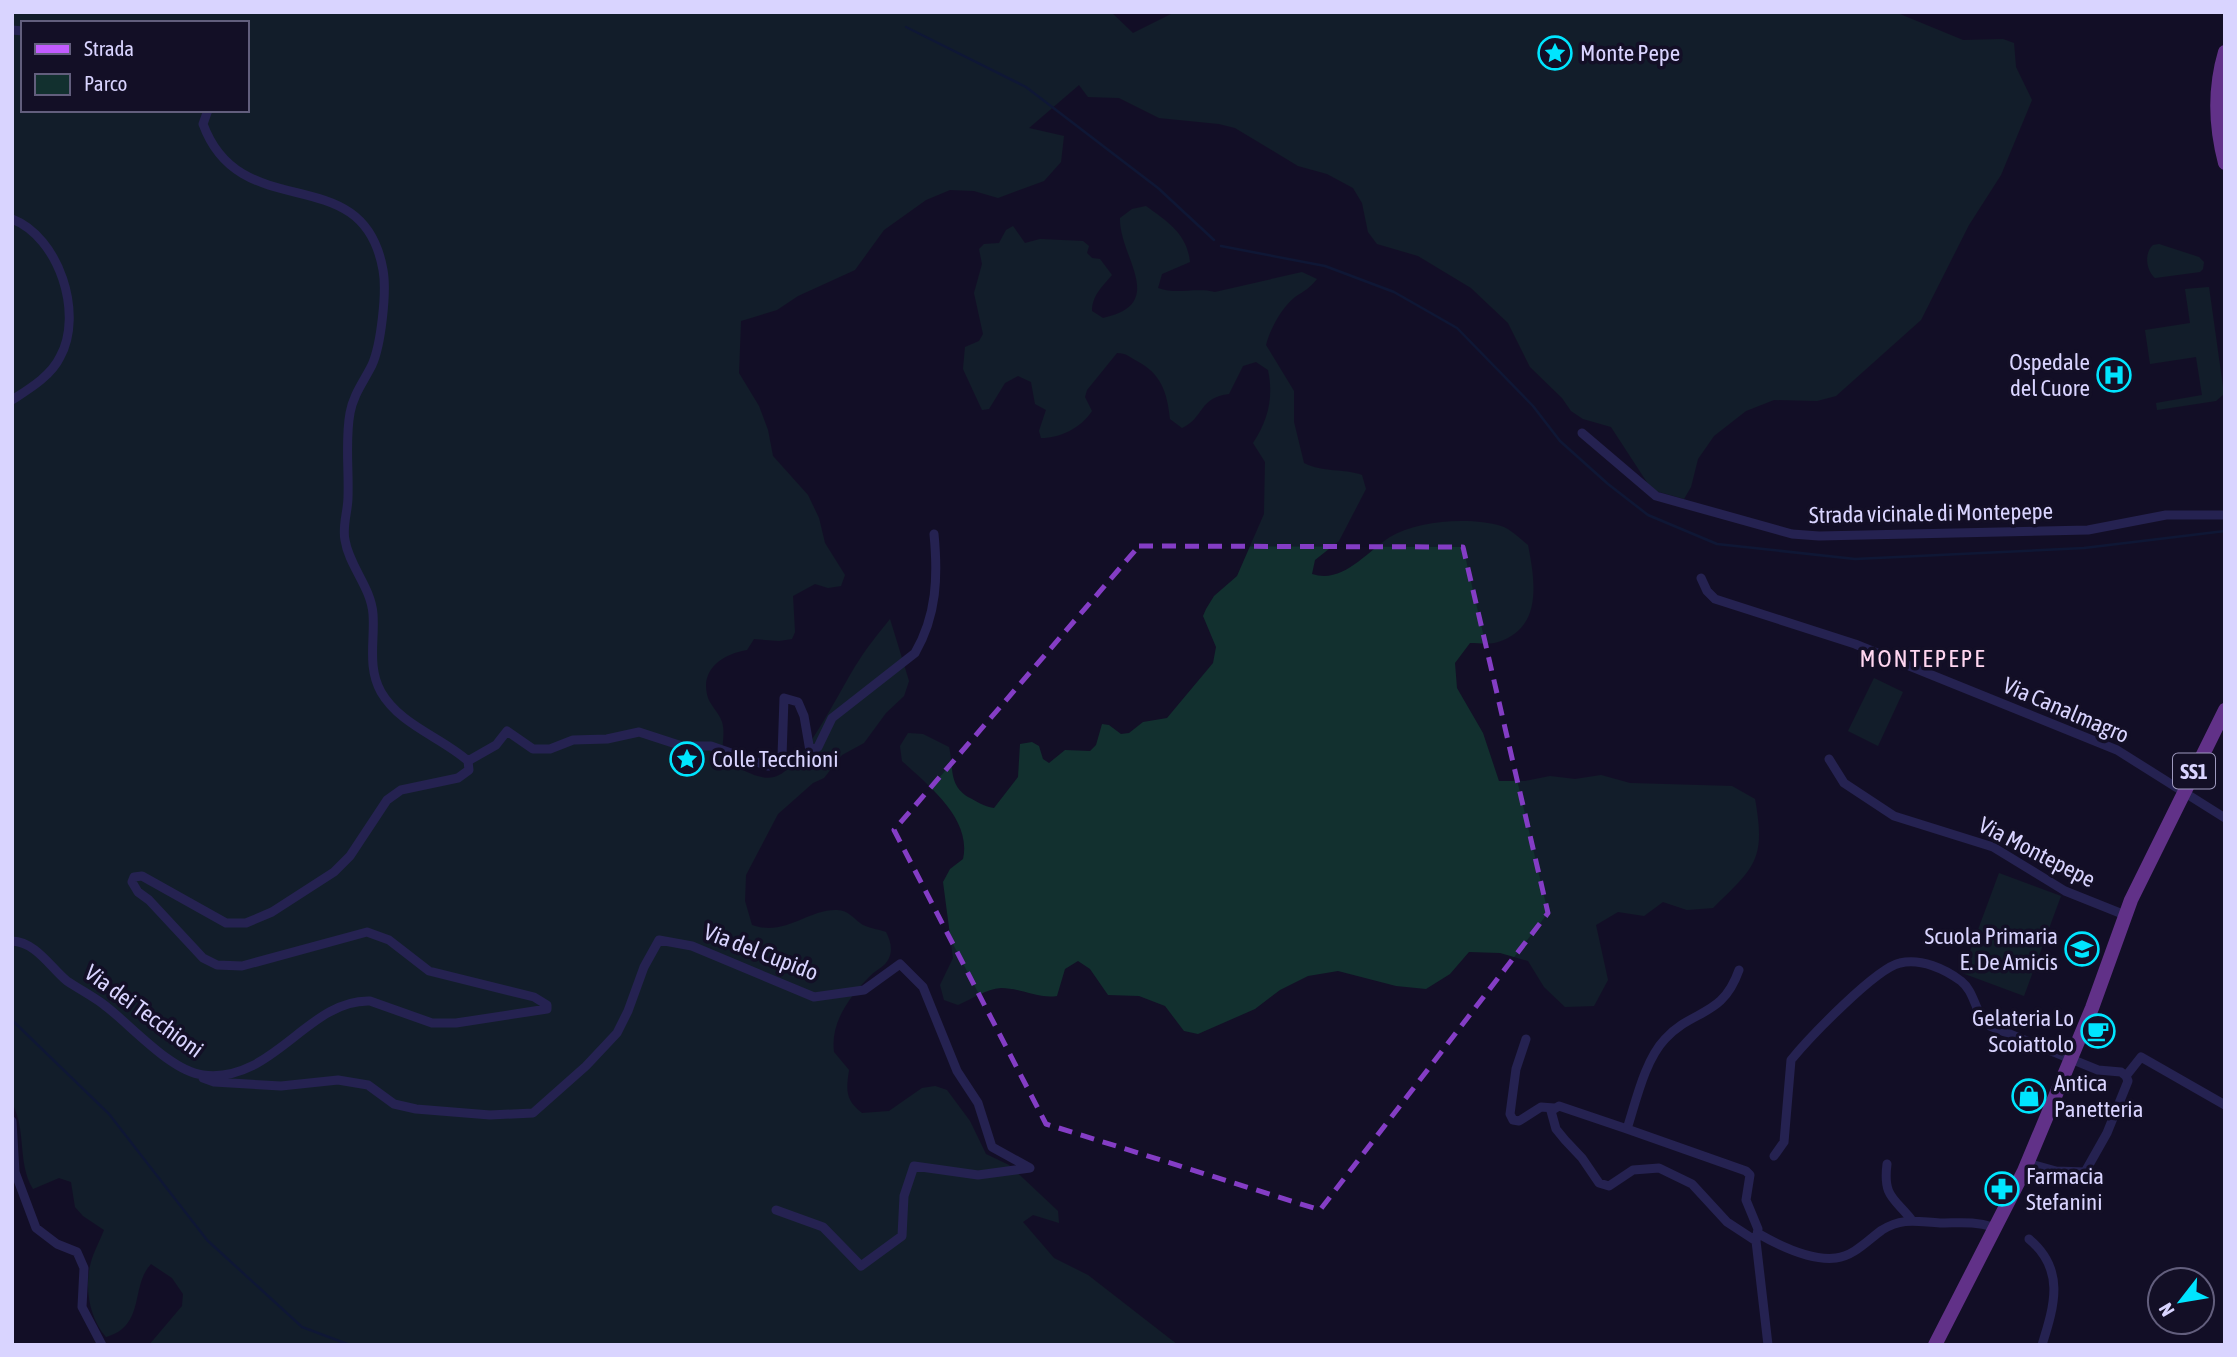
<svg xmlns="http://www.w3.org/2000/svg" width="2237" height="1357" font-family="'Asap Condensed',sans-serif">
<style>
.green{fill:#12302f;fill-rule:evenodd}
.lines{fill:none;stroke-linecap:round;stroke-linejoin:round}
.stream{stroke:#0c2248;stroke-width:2.5}
.minor{stroke:#3d3a85;stroke-width:9}
.primary{stroke:#c25bff;stroke-width:14}
.marked{fill:none;stroke:#843dc5;stroke-width:5;stroke-dasharray:14 9;stroke-linejoin:round}
.labels{text-anchor:middle;dominant-baseline:central;stroke-width:7;stroke-linejoin:round;paint-order:stroke}
.shield{fill:#130f26;stroke:#9e99be;stroke-width:2}
.shield-label{font-size:21px;font-weight:bold;fill:#d9d4ff}
.poi-label{font-size:23px;fill:#d9d4ff;stroke:#130f26;text-anchor:start}
.street-label{font-size:23px;fill:#d9d4ff;stroke:#130f26}
.neighbourhood-label{font-size:24px;letter-spacing:2px;fill:#ffd6f0;stroke:#130f26}
</style>
<rect width="100%" height="100%" fill="#130f26"/>
<path class="green" d="M 12,12 L 1111,12 L 1133,33 L 1175,12 L 1895,12 L 1963,40 L 2003,39 L 2014,43 L 2016,67 L 2032,100 L 2001,175 L 1969,225 L 1921,320 L 1836,396 L 1817,401 L 1774,400 L 1746,411 L 1714,436 L 1698,459 L 1691,487 L 1684,499 L 1652,490 L 1611,427 L 1583,419 L 1571,411 L 1562,398 L 1530,367 L 1508,323 L 1471,288 L 1418,256 L 1377,244 L 1368,232 L 1362,203 L 1353,188 L 1327,174 L 1298,166 L 1235,128 L 1219,124 L 1159,118 L 1119,98 L 1088,97 L 1079,85 L 1029,128 L 1064,136 L 1061,162 L 1044,181 L 998,198 L 974,191 L 950,190 L 926,200 L 884,230 L 855,270 L 798,296 L 777,310 L 741,321 L 739,373 L 759,406 L 768,430 L 773,456 L 808,495 L 819,518 L 825,543 L 845,575 L 841,586 L 828,588 L 815,584 L 793,596 L 795,632 L 792,639 L 779,641 L 754,639 L 747,650 C 722,654 699,670 708,698 C 711,706 719,713 722,722 C 726,735 720,747 724,760 C 738,767 758,781 774,777 C 803,770 841,687 858,662 C 867,647 879,633 890,619 L 909,681 L 904,696 L 886,713 L 864,743 L 842,755 L 824,778 L 813,783 L 778,814 L 746,875 L 745,901 L 752,925 C 785,937 808,909 837,910 C 849,911 852,917 860,923 C 866,928 878,929 886,932 C 890,940 893,949 889,958 C 885,967 877,969 870,976 C 849,997 830,1023 834,1052 L 849,1070 C 846,1090 845,1100 862,1113 L 889,1111 L 922,1088 L 935,1086 L 947,1090 L 970,1121 L 986,1154 L 1009,1165 L 1058,1211 L 1059,1223 L 1033,1215 L 1023,1222 L 1054,1258 L 1088,1275 L 1178,1345 L 149,1345 L 182,1306 L 183,1294 L 172,1278 L 151,1264 C 130,1286 146,1326 106,1337 C 89,1318 84,1286 91,1262 C 94,1251 100,1241 104,1230 L 83,1216 L 75,1207 L 71,1182 L 59,1178 L 33,1189 C 17,1163 27,1131 12,1103 ZM 23,23 L 247,23 L 247,110 L 23,110 Z
M 1146,206 C 1168,222 1187,234 1190,262 L 1162,274 L 1158,288 C 1177,295 1195,287 1215,292 L 1302,272 L 1317,279 C 1310,288 1304,291 1295,297 C 1282,307 1270,329 1266,345 L 1294,391 L 1294,422 L 1304,463 C 1323,473 1343,468 1362,475 L 1366,489 L 1339,541 L 1315,560 L 1312,574 C 1343,584 1365,553 1390,537 C 1418,520 1471,517 1501,526 C 1511,529 1520,539 1528,545 C 1535,581 1543,628 1498,642 C 1490,645 1478,643 1470,643 L 1455,663 L 1457,688 L 1483,733 L 1499,781 L 1525,781 L 1550,776 L 1575,779 L 1601,775 L 1630,783 L 1732,786 L 1755,799 C 1766,860 1755,867 1713,908 L 1687,910 L 1663,902 L 1644,916 L 1618,912 L 1596,925 L 1608,980 L 1594,1006 L 1565,1007 L 1544,987 L 1528,961 L 1500,953 L 1469,952 L 1450,974 L 1426,989 L 1396,986 L 1338,971 L 1308,976 L 1280,990 L 1255,1009 L 1198,1034 L 1184,1031 L 1165,1006 L 1139,996 L 1108,995 L 1090,969 L 1078,961 L 1065,969 L 1057,996 C 1038,999 1021,988 1001,988 C 986,989 972,999 958,1005 L 944,1000 L 940,985 L 953,958 L 943,882 L 950,869 L 963,859 C 972,819 929,786 902,761 L 900,746 L 908,733 L 923,734 L 949,747 C 954,768 948,784 968,797 C 978,802 983,806 994,808 L 1018,777 L 1020,744 L 1032,742 L 1039,746 L 1043,759 L 1049,763 L 1065,750 L 1090,751 L 1096,745 L 1102,724 L 1109,725 L 1121,734 L 1129,733 L 1143,722 L 1167,718 L 1213,663 L 1216,647 L 1203,616 L 1206,609 L 1214,596 L 1237,576 L 1264,514 L 1265,462 L 1253,443 C 1268,421 1274,397 1268,370 L 1256,362 L 1243,366 L 1229,394 C 1199,397 1204,418 1182,428 L 1170,419 C 1167,391 1161,374 1137,361 C 1129,357 1127,353 1117,353 L 1087,390 L 1085,397 L 1092,411 C 1081,428 1060,438 1041,438 L 1039,431 L 1046,410 L 1035,404 L 1031,382 L 1018,376 L 1005,383 L 989,409 L 982,410 L 963,369 L 965,347 L 979,341 L 983,334 L 974,293 L 982,264 L 979,249 L 984,244 L 999,243 L 1006,230 L 1013,226 L 1025,243 L 1040,239 L 1083,241 L 1089,246 L 1087,253 L 1092,258 L 1100,259 L 1112,275 C 1103,286 1092,295 1092,311 L 1103,318 C 1169,304 1119,257 1120,218 L 1132,209 Z
M 2159,244 L 2199,257 L 2204,262 L 2203,269 L 2200,272 L 2155,278 C 2146,270 2144,253 2153,245 Z
M 2209,287 L 2224,394 L 2216,401 L 2157,410 L 2156,403 L 2202,395 L 2196,357 L 2150,364 L 2145,330 L 2190,323 L 2185,289 Z
M 1874,678 L 1903,692 L 1878,746 L 1848,731 Z
M 1999,873 L 2061,896 L 2024,996 L 1962,973 Z"/>
<g class="lines">
<path class="stream" d="M 906,27 L 1026,87 L 1158,188 L 1214,240
M 1221,246 L 1325,266 L 1394,292 L 1457,328 L 1533,406 L 1560,441 L 1608,484 L 1648,515 L 1717,544 L 1855,559 L 2084,548 L 2225,531
M 12,1020 L 109,1114 L 207,1240 L 302,1327 L 350,1345"/>
<path class="minor" d="M 12,30 L 23,31
M 12,219 C 59,237 84,314 60,357 C 51,376 29,389 12,400
M 1582,433 L 1656,496 L 1792,534 L 1819,536 L 2088,530 L 2166,515 L 2225,515
M 1701,578 L 1707,591 L 1715,599 L 1855,644 L 2117,750 L 2225,818
M 1829,759 L 1844,783 L 1894,816 L 1993,847 L 2065,891 L 2125,915
M 468,761 L 496,745 L 507,731 L 533,749 L 550,749 L 573,740 L 607,739 L 639,732 L 682,746 L 711,746 L 768,766 L 782,756 L 784,698 L 798,702 L 804,716 L 810,751 L 818,747 L 832,718 L 915,653 C 937,615 938,576 934,534
M 12,941 C 36,942 50,967 67,981 C 79,989 92,996 103,1004 C 130,1024 170,1071 203,1075 C 273,1084 308,999 370,1001 L 432,1023 L 456,1023 L 547,1009 L 547,1005 L 534,997 L 429,971 L 389,940 L 367,932 L 242,966 L 217,965 L 203,958 L 149,900 L 138,892 L 132,882 L 134,877 L 142,876 L 226,923 L 246,923 L 272,912 L 334,872 L 350,856 L 387,800 L 401,790 L 458,778 L 469,770 L 468,761 C 441,737 400,725 381,692 C 367,667 375,640 373,614 C 371,587 349,566 345,540 C 342,526 348,511 348,497 C 349,469 345,440 350,413 C 353,395 364,381 372,365 C 381,345 387,292 383,270 C 363,156 241,228 203,124 L 208,110
M 1739,970 C 1722,1018 1694,1008 1665,1039 C 1645,1060 1636,1101 1627,1129 L 1559,1106 L 1551,1111 L 1556,1129 L 1565,1140 L 1582,1158 L 1599,1183 L 1609,1186 L 1633,1170 L 1659,1168 L 1692,1184 L 1727,1222 L 1756,1241
M 1526,1039 L 1516,1069 L 1510,1114 L 1513,1120 L 1519,1121 L 1541,1107 L 1554,1108
M 203,1078 L 214,1082 L 281,1086 L 338,1080 L 368,1085 L 394,1104 L 416,1109 L 490,1115 L 533,1113 L 586,1066 L 617,1033 L 628,1011 L 644,967 L 659,940 L 692,946 L 814,997 L 864,990 L 900,964 L 923,987 L 957,1071 L 978,1103 L 992,1147 L 1030,1168 L 978,1175 L 914,1166 L 904,1196 L 902,1236 L 861,1266 L 823,1227 L 776,1210
M 12,1121 L 15,1172 L 36,1228 L 57,1244 L 77,1252 L 84,1268 L 82,1307 L 102,1345
M 1627,1129 L 1746,1171 L 1750,1175 L 1746,1200 L 1758,1229 L 1756,1241 L 1768,1345
M 1774,1156 L 1784,1142 L 1791,1060 C 1809,1038 1876,968 1900,963 C 1921,958 1945,969 1961,981 C 1976,993 1974,1014 1990,1026 L 2098,1070 L 2121,1072 L 2126,1076
M 2027,1163 L 2056,1171 L 2085,1172 L 2107,1133 L 2128,1081 L 2126,1076 L 2141,1057 L 2225,1105
M 1887,1164 C 1883,1196 1893,1197 1911,1219
M 1759,1234 C 1780,1246 1811,1261 1836,1258 C 1854,1256 1868,1240 1882,1230 C 1903,1217 1918,1222 1940,1223 C 1960,1223 1974,1221 1993,1227
M 2029,1239 C 2065,1269 2055,1304 2042,1345"/>
<path class="primary" d="M 2225,52 C 2214,89 2215,125 2225,163
M 1935,1345 L 2024,1171 L 2092,1008 L 2131,900 L 2225,710"/>
</g>
<path d="M0 0H2237V1357H0ZM 1139,546 L 1463,547 L 1548,913 L 1320,1210 L 1046,1124 L 894,830 Z" fill="#130f26" fill-opacity=".55" fill-rule="evenodd"/>
<path class="marked" d="M 1139,546 L 1463,547 L 1548,913 L 1320,1210 L 1046,1124 L 894,830 Z"/>
<defs>
<symbol id="sight-ring" viewBox="-11 -11 22 22"><circle r="9.5" fill="#130f26" stroke="#00e5ff" stroke-width="1.5"/><path d="M0-6L1.8-2.2L6-1.7L2.9 1.2L3.7 5.4L0 3.3L-3.7 5.4L-2.9 1.2L-6-1.7L-1.8-2.2Z" fill="#00e5ff"/></symbol>
<symbol id="hospital-ring" viewBox="-11 -11 22 22"><circle r="9.5" fill="#130f26" stroke="#00e5ff" stroke-width="1.5"/><path d="M-5-5h3v3.5h4V-5h3V5h-3V1.5h-4V5h-3Z" fill="#00e5ff"/></symbol>
<symbol id="school-ring" viewBox="-11 -11 22 22"><circle r="9.5" fill="#130f26" stroke="#00e5ff" stroke-width="1.5"/><path d="M0-5L7-2L0 1L-7-2ZM-4 1L0 2.5L4 1V4Q0 6-4 4Z" fill="#00e5ff"/></symbol>
<symbol id="cafe-ring" viewBox="-11 -11 22 22"><circle r="9.5" fill="#130f26" stroke="#00e5ff" stroke-width="1.5"/><path d="M-5.5-4.5H6V0H3Q3 3.5 0 3.5H-2.5Q-5.5 3.5-5.5 0ZM3-3.2v2h1.7v-2ZM-6 4.5H4V6H-6Z" fill="#00e5ff"/></symbol>
<symbol id="shop-ring" viewBox="-11 -11 22 22"><circle r="9.5" fill="#130f26" stroke="#00e5ff" stroke-width="1.5"/><path d="M-5-2.5h2.3a2.7 3.5 0 0 1 5.4 0H5L5.5 6h-11ZM-1.5-2.5h3a1.5 2.3 0 0 0-3 0Z" fill="#00e5ff"/></symbol>
<symbol id="pharmacy-ring" viewBox="-11 -11 22 22"><circle r="9.5" fill="#130f26" stroke="#00e5ff" stroke-width="1.5"/><path d="M-2-6h4v4h4v4h-4v4h-4v-4h-4v-4h4Z" fill="#00e5ff"/></symbol>
</defs>
<g fill-rule="evenodd">
<use href="#sight-ring" x="1536" y="34" width="38" height="38"/>
<use href="#hospital-ring" x="2095" y="356" width="38" height="38"/>
<use href="#sight-ring" x="668" y="740" width="38" height="38"/>
<use href="#school-ring" x="2063" y="930" width="38" height="38"/>
<use href="#cafe-ring" x="2079" y="1012" width="38" height="38"/>
<use href="#shop-ring" x="2010" y="1077" width="38" height="38"/>
<use href="#pharmacy-ring" x="1983" y="1170" width="38" height="38"/>
</g>
<g class="labels">
<rect class="shield" x="2173" y="753.5" width="42" height="35" rx="5"/>
<g class="shield-label">
<text x="2194" y="771">SS1</text>
</g>
<g class="poi-label">
<text x="1580" y="53">Monte Pepe</text>
<text x="2090" y="362" text-anchor="end">Ospedale<tspan x="2090" dy="26">del Cuore</tspan></text>
<text x="712" y="759">Colle Tecchioni</text>
<text x="2058" y="936" text-anchor="end">Scuola Primaria<tspan x="2058" dy="26">E. De Amicis</tspan></text>
<text x="2074" y="1018" text-anchor="end">Gelateria Lo<tspan x="2074" dy="26">Scoiattolo</tspan></text>
<text x="2054" y="1083">Antica<tspan x="2054" dy="26">Panetteria</tspan></text>
<text x="2026" y="1176">Farmacia<tspan x="2026" dy="26">Stefanini</tspan></text>
</g>
<g class="street-label">
<text transform="translate(1931 513) rotate(-1)">Strada vicinale di Montepepe</text>
<text transform="translate(2066 710) rotate(23)">Via Canalmagro</text>
<text transform="translate(2037 852) rotate(27)">Via Montepepe</text>
<text transform="translate(761 952) rotate(21)">Via del Cupido</text>
<text transform="translate(144 1011) rotate(36)">Via dei Tecchioni</text>
</g>
<g class="neighbourhood-label">
<text x="1923" y="658">MONTEPEPE</text>
</g>
</g>
<rect width="2237" height="1357" fill="none" stroke="#d9d4ff" stroke-width="28"/>
<rect x="21" y="21" width="228" height="91" fill="#130f26" stroke="#625e7d" stroke-width="2"/>
<rect x="35" y="44" width="35" height="10" fill="#c25bff" stroke="#625e7d" stroke-width="2"/>
<text x="84" y="56" font-size="21" fill="#d9d4ff">Strada</text>
<rect x="35" y="74" width="35" height="21" fill="#12302f" stroke="#625e7d" stroke-width="2"/>
<text x="84" y="91" font-size="21" fill="#d9d4ff">Parco</text>
<g transform="translate(2181 1301) rotate(239)"><circle r="33" fill="#130f26" stroke="#625e7d" stroke-width="2"/>
<path d="M0-5L12 26L0 18L-12 26Z" fill="#00e5ff"/>
<text y="-10" font-size="19" font-weight="bold" text-anchor="middle" fill="#d9d4ff">N</text>
</g>
</svg>
